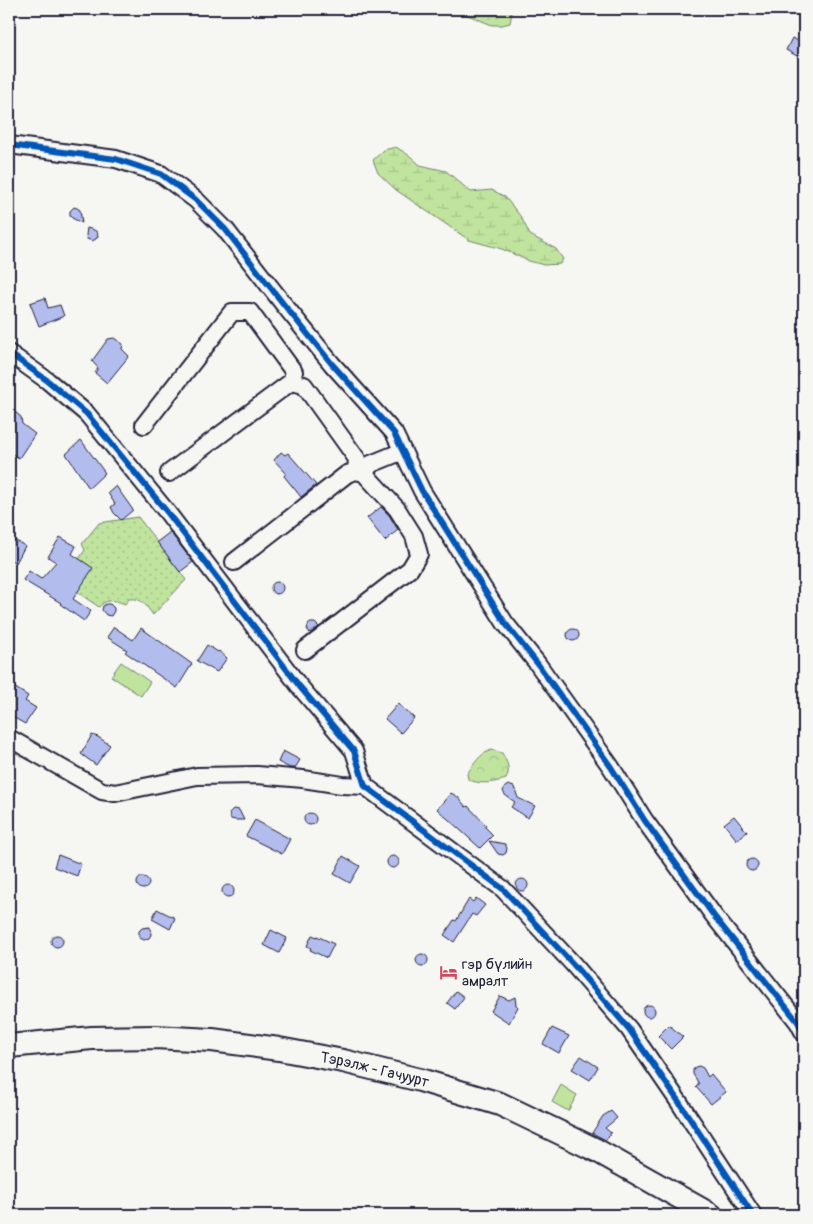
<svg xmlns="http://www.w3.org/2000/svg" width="813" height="1224" font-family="Pangolin,sans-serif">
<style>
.grass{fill:url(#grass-dots);stroke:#71836c}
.forest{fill:url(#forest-crowns);stroke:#71836c}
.wetland{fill:url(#wetland-marsh);stroke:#71836c}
.park{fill:#c0e49e;stroke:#71836c}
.building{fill:#b2bdee;stroke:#22223b}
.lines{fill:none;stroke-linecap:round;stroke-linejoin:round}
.minor-casing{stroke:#22223b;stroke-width:20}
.secondary-casing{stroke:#22223b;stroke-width:26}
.minor{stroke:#f6f6f2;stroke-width:16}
.secondary{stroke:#f6f6f2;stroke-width:22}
.cycleway-casing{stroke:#f6f6f2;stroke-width:9}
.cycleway{stroke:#0057b8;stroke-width:6}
.labels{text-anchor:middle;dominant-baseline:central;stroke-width:4;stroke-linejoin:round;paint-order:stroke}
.poi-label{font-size:15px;fill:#22223b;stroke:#f6f6f2;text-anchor:start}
.street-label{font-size:15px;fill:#22223b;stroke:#f6f6f2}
</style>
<defs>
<pattern id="grass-dots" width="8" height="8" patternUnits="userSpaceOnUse" patternTransform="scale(1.25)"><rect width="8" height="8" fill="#c0e49e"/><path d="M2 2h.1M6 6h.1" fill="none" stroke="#a5c389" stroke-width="1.8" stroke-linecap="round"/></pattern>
<pattern id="forest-crowns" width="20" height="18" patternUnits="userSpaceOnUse" patternTransform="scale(1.25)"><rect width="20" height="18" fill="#c0e49e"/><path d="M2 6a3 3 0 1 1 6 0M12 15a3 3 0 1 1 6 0" fill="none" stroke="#a5c389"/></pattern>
<pattern id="wetland-marsh" width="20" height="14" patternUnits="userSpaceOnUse" patternTransform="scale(1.25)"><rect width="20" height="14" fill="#c0e49e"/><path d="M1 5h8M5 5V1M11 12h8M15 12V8" fill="none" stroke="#a5c389"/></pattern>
</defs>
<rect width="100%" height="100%" fill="#f6f6f2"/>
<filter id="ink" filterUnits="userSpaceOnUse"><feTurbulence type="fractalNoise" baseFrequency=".02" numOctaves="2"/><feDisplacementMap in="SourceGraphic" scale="10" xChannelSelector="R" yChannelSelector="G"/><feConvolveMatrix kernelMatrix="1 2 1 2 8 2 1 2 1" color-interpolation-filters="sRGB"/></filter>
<g filter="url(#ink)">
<path class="grass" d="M 138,517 L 186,580 L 153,615 C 146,606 142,597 129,599 L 125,604 C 115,600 107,598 99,607 L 77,592 L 79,559 L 85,550 L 82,544 L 86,539 L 99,523 Z"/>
<path class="forest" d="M 453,9 L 504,9 L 512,12 L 510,23 L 502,25 L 492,25 Z
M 492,750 L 502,753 C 507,762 511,769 506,779 C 494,783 478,785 468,779 L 467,774 C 474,764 480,753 492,750 Z"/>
<path class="wetland" d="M 396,147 L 410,156 L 420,165 L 446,171 L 471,192 L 492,190 L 505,197 L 521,217 L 530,235 L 556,249 L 563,259 L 560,264 L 544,265 L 529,261 L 502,249 L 469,240 L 396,190 L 378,173 L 373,160 L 384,150 Z"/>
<path class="park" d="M 121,662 L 150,682 L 141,696 L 111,676 Z
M 561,1085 L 577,1095 L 568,1111 L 552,1102 Z"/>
<path class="building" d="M 792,38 L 804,44 L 797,56 L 786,50 Z
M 74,207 L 77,208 L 80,210 L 82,223 L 72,218 L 70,215 L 70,211 Z
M 87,228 L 94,230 L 97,232 L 98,236 L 96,239 L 92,241 L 87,239 L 86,235 Z
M 45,298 L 48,308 L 60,305 L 64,316 L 39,326 L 30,303 Z
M 114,338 L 123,344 L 122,349 L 129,356 L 107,383 L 95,373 L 98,368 L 92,361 L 108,339 Z
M 15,412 L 21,417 L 22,424 L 35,434 L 19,458 L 9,452 L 9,421 Z
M 81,440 L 105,473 L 89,488 L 66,454 Z
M 281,452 L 285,455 L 288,453 L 316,485 L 301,497 L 284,476 L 286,473 L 274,460 Z
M 116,486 L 133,510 L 121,520 L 114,513 L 111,507 L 115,504 L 108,493 Z
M 381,507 L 389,515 L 398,530 L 385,541 L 367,518 Z
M 170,532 L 193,562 L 180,572 L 157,542 Z
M 9,537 L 25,546 L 16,563 L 9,559 Z
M 60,537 L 76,546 L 72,554 L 93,568 L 73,599 L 91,611 L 84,621 L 60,604 L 61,603 L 23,580 L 29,571 L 41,579 L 56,562 L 48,557 Z
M271 588a6 6 0 1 1 12 0a6 6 0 1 1-12 0Z
M 106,604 L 110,604 L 114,608 L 114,611 L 111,616 L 106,615 L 102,610 L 103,606 Z
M 309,623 L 315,623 L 319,627 L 310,633 L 307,629 Z
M 114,627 L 133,640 L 141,628 L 192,664 L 177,688 L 125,652 L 127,650 L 107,637 Z
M567 635a6 6 0 1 1 12 0a6 6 0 1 1-12 0Z
M 207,645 L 218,652 L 219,651 L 227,658 L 217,672 L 197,661 Z
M 9,684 L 28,696 L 25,701 L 36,708 L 25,724 L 9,715 Z
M 398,704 L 414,718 L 401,733 L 385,719 Z
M 92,735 L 98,737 L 110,745 L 96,765 L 81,754 Z
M 283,751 L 300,760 L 295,768 L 290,768 L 278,762 Z
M 508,785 L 514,787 L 518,798 L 535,806 L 528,818 L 511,807 L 515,802 L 505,795 L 503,791 L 505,787 Z
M 451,793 L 458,797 L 466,807 L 468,806 L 486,825 L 485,827 L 493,835 L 480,848 L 437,809 Z
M 233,809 L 239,810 L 244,820 L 235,820 L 231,819 L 229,813 Z
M304 819a6 6 0 1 1 12 0a6 6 0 1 1-12 0Z
M 734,816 L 747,832 L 737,840 L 724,824 Z
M 255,820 L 290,839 L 282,854 L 246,836 Z
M 489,841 L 505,844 L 507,848 L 506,853 L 503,855 L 498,854 Z
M 58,855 L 81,864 L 77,876 L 54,867 Z
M 343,856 L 360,866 L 350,883 L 334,874 Z
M387 862a6 6 0 1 1 12 0a6 6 0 1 1-12 0Z
M746 865a6 6 0 1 1 12 0a6 6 0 1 1-12 0Z
M137 883a6 6 0 1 1 12 0a6 6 0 1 1-12 0Z
M516 885a6 6 0 1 1 12 0a6 6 0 1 1-12 0Z
M222 891a6 6 0 1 1 12 0a6 6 0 1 1-12 0Z
M 476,898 L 485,905 L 476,916 L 472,914 L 454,942 L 444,935 L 454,920 L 456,921 L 469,899 L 473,902 Z
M 157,909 L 175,918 L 170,929 L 152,919 Z
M 150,927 L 151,935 L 149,938 L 144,940 L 140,938 L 139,935 L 139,931 L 142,928 Z
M 271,930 L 287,938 L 279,953 L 264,945 Z
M 312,935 L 317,937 L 317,936 L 334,944 L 327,958 L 310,950 L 311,948 L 307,946 Z
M51 941a6 6 0 1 1 12 0a6 6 0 1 1-12 0Z
M416 960a6 6 0 1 1 12 0a6 6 0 1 1-12 0Z
M 456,991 L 464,997 L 455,1009 L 447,1003 Z
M 500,996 L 509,1000 L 515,997 L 516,1005 L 518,1007 L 509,1023 L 491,1011 Z
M643 1011a6 6 0 1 1 12 0a6 6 0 1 1-12 0Z
M 669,1025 L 683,1037 L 671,1049 L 658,1036 Z
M 552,1028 L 569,1036 L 559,1053 L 543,1044 Z
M 581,1056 L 598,1067 L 590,1080 L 572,1069 Z
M 699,1066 L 703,1068 L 708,1077 L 711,1074 L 726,1092 L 711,1104 L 696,1087 L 699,1084 L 693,1074 L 693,1070 L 695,1067 Z
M 611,1111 L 617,1118 L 605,1128 L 611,1133 L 606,1140 L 592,1133 L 603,1116 Z"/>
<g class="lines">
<defs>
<path id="minor" d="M 9,145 L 116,159 L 161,174 L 196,200 L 225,229 L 285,306 L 332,364 L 394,433 L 422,491 L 505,623 L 537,663 L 611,767 L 645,821 L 714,916 L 798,1022 L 804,1033
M 9,353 L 48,381 L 87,414 L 167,512 L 300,687 L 354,751 L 365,786 L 503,889 L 573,964 L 629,1029 L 679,1102 L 753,1215
M 144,425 L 232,312 L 250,312 L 294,372 L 291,382
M 169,473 L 291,382 L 304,385 L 357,459 L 356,471
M 364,473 L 371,464 L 403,451
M 234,562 L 347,474 L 356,471 L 364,473 L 397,509 L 414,536 L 419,554 L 410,569 L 305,650
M 9,738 L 102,791 L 115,793 L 197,776 L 257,775 L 303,779 L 342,785 L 365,786"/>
<g id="secondary">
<path id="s1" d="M 9,1046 L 92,1038 L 155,1037 L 212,1040 L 279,1049 L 343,1061 L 420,1080 L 500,1104 L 596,1150 L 711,1215"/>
</g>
</defs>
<use href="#minor" class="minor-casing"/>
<use href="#secondary" class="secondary-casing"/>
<use href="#minor" class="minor"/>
<use href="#secondary" class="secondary"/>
<defs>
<path id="cycleway" d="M 9,145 L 116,159 L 161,174 L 196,200 L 225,229 L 285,306 L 332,364 L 394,433 L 422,491 L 505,623 L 537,663 L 611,767 L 645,821 L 714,916 L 798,1022 L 804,1033
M 9,353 L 48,381 L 87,414 L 167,512 L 300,687 L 354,751 L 365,786 L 503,889 L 573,964 L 629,1029 L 679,1102 L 753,1215"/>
</defs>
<use href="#cycleway" class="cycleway-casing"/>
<use href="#cycleway" class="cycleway"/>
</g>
</g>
<defs>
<symbol id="hotel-bare" viewBox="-9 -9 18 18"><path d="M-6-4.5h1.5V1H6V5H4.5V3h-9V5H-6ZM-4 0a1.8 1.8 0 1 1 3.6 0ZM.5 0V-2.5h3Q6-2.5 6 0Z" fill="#d1495b" stroke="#f6f6f2" stroke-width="2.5" paint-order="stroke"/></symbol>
</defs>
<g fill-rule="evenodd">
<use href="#hotel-bare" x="436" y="960" width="25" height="25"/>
</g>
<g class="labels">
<g class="poi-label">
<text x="462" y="964">гэр бүлийн<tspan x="462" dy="17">амралт</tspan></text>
</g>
<g class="street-label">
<text stroke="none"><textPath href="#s1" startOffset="369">Тэрэлж - Гачуурт</textPath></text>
</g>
</g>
<rect width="813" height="1224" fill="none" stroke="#f6f6f2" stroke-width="30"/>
<rect x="15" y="15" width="783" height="1194" fill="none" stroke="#22223b" stroke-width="2" filter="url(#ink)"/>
</svg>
